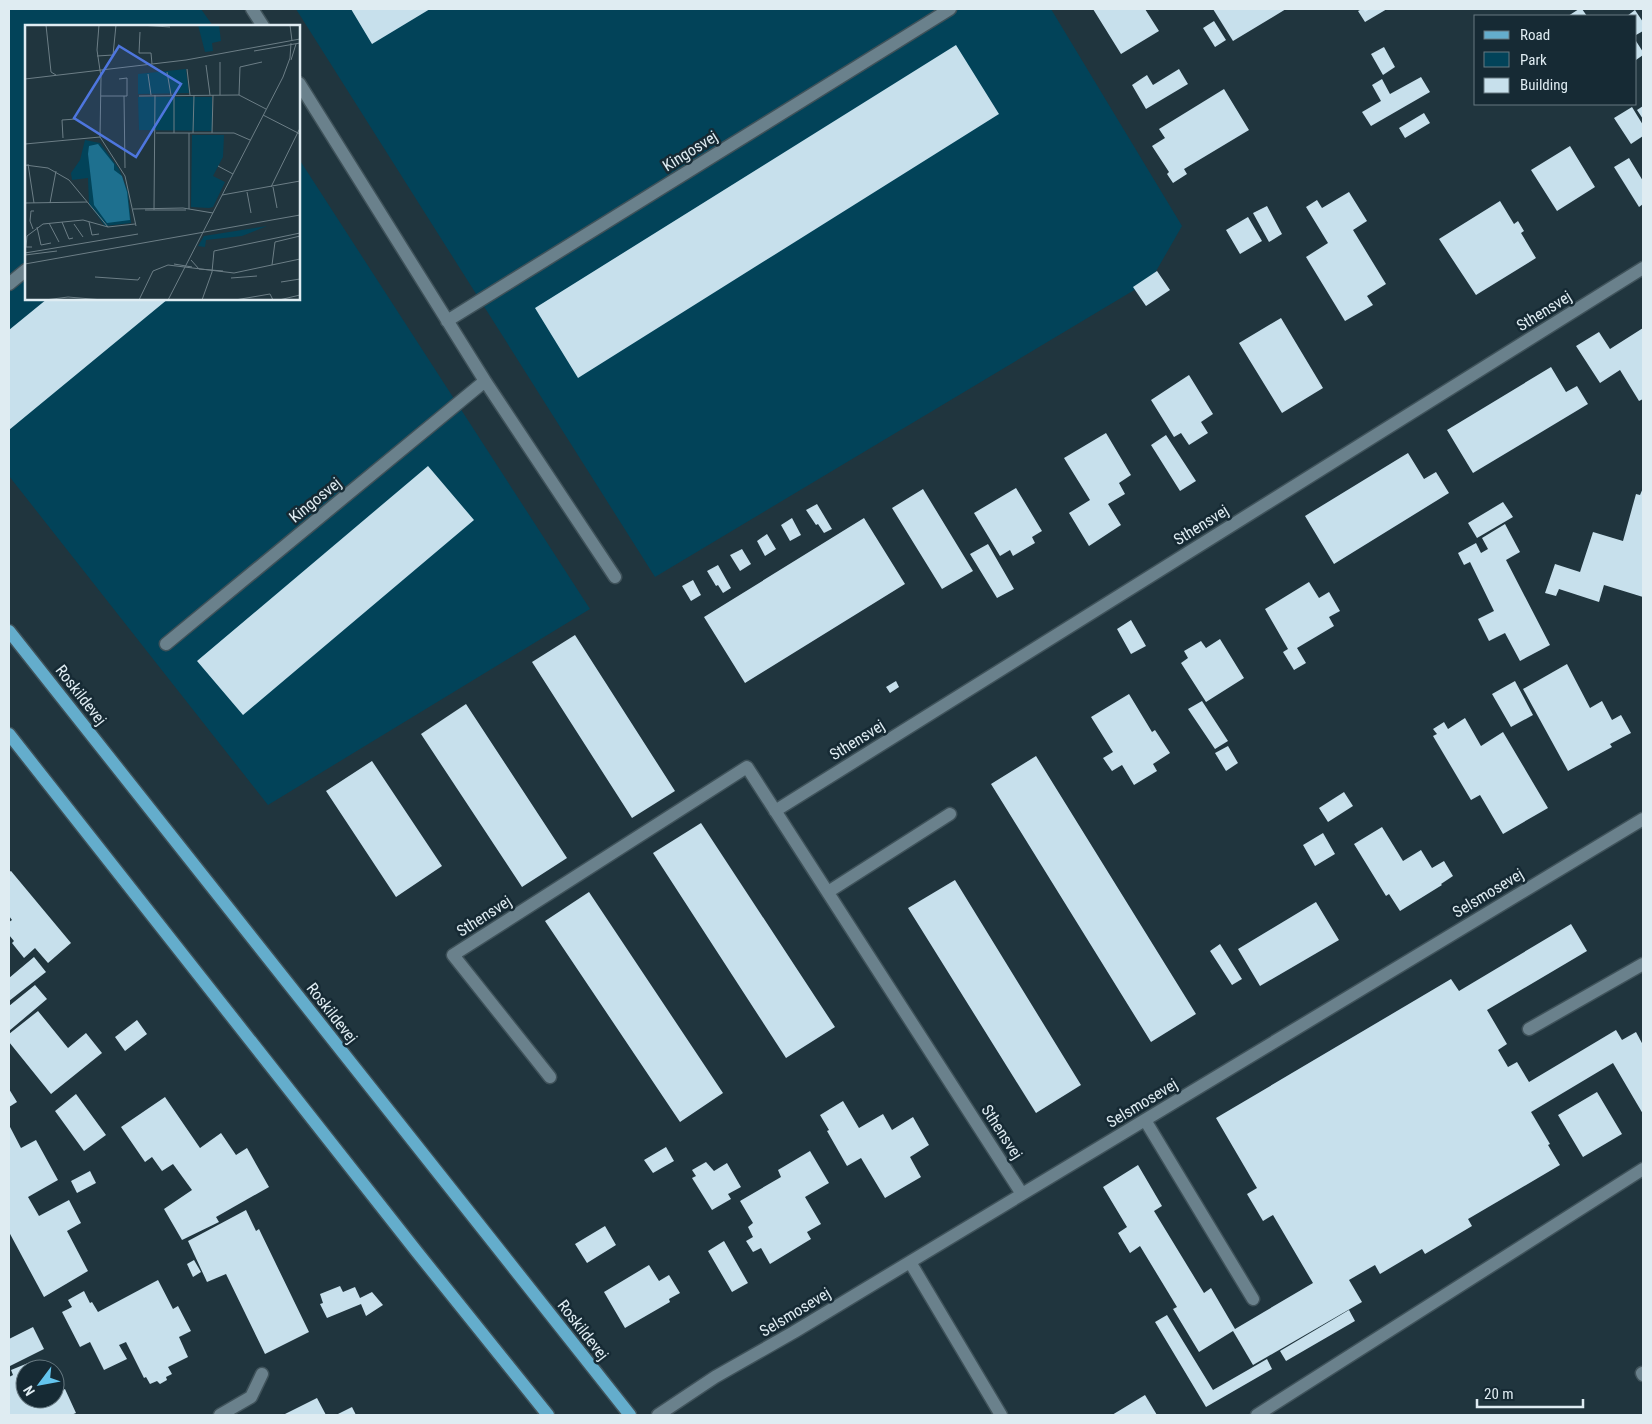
<svg xmlns="http://www.w3.org/2000/svg" width="1652" height="1424" font-family="'Roboto Condensed',sans-serif">
<style>
.green{fill:#024359}
.building{fill:#c7e0ec}
.lines{fill:none;stroke-linecap:round;stroke-linejoin:round}
.minor-casing{stroke:#3f525a;stroke-width:15}
.major-casing{stroke:#3f525a;stroke-width:15}
.minor{stroke:#6a818c;stroke-width:12}
.major{stroke:#64adcc;stroke-width:12}
.labels{text-anchor:middle;dominant-baseline:central;stroke-width:5;stroke-linejoin:round;paint-order:stroke}
.street-label{font-size:16px;fill:#dfecf2;stroke:#162a34}
.inset-road{fill:none;stroke:#6c7e86;stroke-width:1}
.view{fill:#4e76de;fill-opacity:0.15;stroke:#4e76de;stroke-width:2.5}
.inset-edge{fill:none;stroke:#dfecf2;stroke-width:2.5}
</style>
<rect width="100%" height="100%" fill="#20353e"/>
<path class="green" d="M 9,9 L 201,9 L 213,26 L 26,26 L 26,299 L 299,299 L 299,159 L 590,609 L 268,805 L 9,476 Z
M 296,9 L 1051,9 L 1182,226 L 1151,280 L 655,577 Z"/>
<path class="building" d="M 351,9 L 430,9 L 372,44 Z
M 1093,9 L 1145,9 L 1159,31 L 1121,54 Z
M 1213,9 L 1286,9 L 1233,41 Z
M 1362,9 L 1387,9 L 1365,22 L 1358,11 Z
M 1579,9 L 1582,9 L 1587,16 L 1568,16 Z
M 1635,10 L 1643,22 L 1643,31 L 1636,35 L 1636,16 L 1627,16 Z
M 1214,21 L 1226,40 L 1215,47 L 1203,28 Z
M 1636,41 L 1643,52 L 1643,55 L 1636,60 Z
M 956,45 L 999,114 L 578,378 L 535,308 Z
M 1384,47 L 1395,67 L 1383,75 L 1371,54 Z
M 1179,69 L 1188,84 L 1146,109 L 1132,85 L 1147,75 L 1153,85 Z
M 1421,77 L 1430,92 L 1371,126 L 1362,112 L 1381,101 L 1372,85 L 1382,79 L 1390,94 Z
M 1224,89 L 1249,130 L 1184,169 L 1187,174 L 1173,183 L 1167,174 L 1169,172 L 1152,146 L 1165,138 L 1159,129 Z
M 1643,106 L 1643,119 L 1637,110 Z
M 1632,107 L 1643,125 L 1643,136 L 1631,144 L 1614,118 Z
M 1424,113 L 1430,123 L 1405,138 L 1399,128 Z
M 1570,146 L 1595,187 L 1557,211 L 1531,170 Z
M 1629,158 L 1643,181 L 1643,204 L 1639,207 L 1614,167 Z
M 1349,192 L 1367,221 L 1353,230 L 1386,284 L 1367,296 L 1373,305 L 1345,321 L 1306,257 L 1328,243 L 1306,207 L 1317,200 L 1322,208 Z
M 1500,201 L 1514,224 L 1518,221 L 1524,231 L 1521,233 L 1536,258 L 1476,295 L 1439,239 Z
M 1267,206 L 1282,234 L 1269,242 L 1253,213 Z
M 1248,217 L 1262,241 L 1240,254 L 1226,230 Z
M 1157,271 L 1170,290 L 1146,306 L 1133,287 Z
M 47,299 L 168,299 L 9,430 L 9,330 Z
M 1281,318 L 1323,388 L 1282,413 L 1239,343 Z
M 1643,328 L 1643,399 L 1639,401 L 1620,370 L 1600,383 L 1576,346 L 1599,332 L 1610,349 Z
M 1551,367 L 1566,392 L 1577,386 L 1588,404 L 1473,473 L 1447,430 Z
M 1189,375 L 1213,414 L 1201,422 L 1208,433 L 1189,445 L 1181,433 L 1174,437 L 1151,400 Z
M 1106,433 L 1131,475 L 1119,483 L 1125,494 L 1108,504 L 1121,525 L 1089,546 L 1069,513 L 1090,500 L 1064,458 Z
M 1166,435 L 1196,481 L 1180,491 L 1151,445 Z
M 1408,453 L 1424,479 L 1436,472 L 1449,493 L 1334,564 L 1305,516 Z
M 428,466 L 474,520 L 243,715 L 197,661 Z
M 1016,488 L 1042,531 L 1032,537 L 1035,543 L 1013,556 L 1010,550 L 1000,556 L 974,513 Z
M 1643,488 L 1643,597 L 1604,585 L 1599,602 L 1559,589 L 1556,596 L 1545,593 L 1555,564 L 1580,572 L 1593,532 L 1623,541 L 1636,494 L 1640,495 Z
M 923,489 L 973,571 L 942,589 L 892,508 Z
M 1503,502 L 1513,517 L 1477,538 L 1468,523 Z
M 817,504 L 832,529 L 824,533 L 818,524 L 816,525 L 806,510 Z
M 792,518 L 801,535 L 790,541 L 781,525 Z
M 864,518 L 905,584 L 745,683 L 704,617 Z
M 1505,524 L 1520,552 L 1506,560 L 1550,645 L 1520,661 L 1505,633 L 1489,641 L 1478,619 L 1494,611 L 1470,562 L 1464,565 L 1458,553 L 1476,543 L 1481,553 L 1488,549 L 1482,538 Z
M 767,534 L 776,549 L 765,556 L 757,541 Z
M 988,544 L 1014,589 L 997,598 L 970,554 Z
M 742,549 L 751,564 L 740,571 L 730,555 Z
M 718,565 L 731,588 L 723,593 L 718,585 L 716,586 L 707,571 Z
M 693,580 L 701,595 L 691,601 L 682,586 Z
M 1309,582 L 1319,598 L 1329,592 L 1340,611 L 1329,617 L 1334,626 L 1297,648 L 1306,663 L 1294,670 L 1283,652 L 1288,649 L 1265,609 Z
M 1131,620 L 1146,646 L 1131,654 L 1117,629 Z
M 575,635 L 675,791 L 632,818 L 532,662 Z
M 1220,639 L 1244,678 L 1206,702 L 1181,663 L 1188,658 L 1184,651 L 1201,641 L 1206,648 Z
M 1567,664 L 1590,708 L 1602,701 L 1612,720 L 1621,715 L 1631,733 L 1610,744 L 1612,747 L 1568,771 L 1523,689 Z
M 896,681 L 899,687 L 890,693 L 886,687 Z
M 1515,681 L 1533,715 L 1511,727 L 1492,694 Z
M 1129,694 L 1152,732 L 1155,730 L 1170,753 L 1153,764 L 1157,771 L 1134,785 L 1122,765 L 1112,771 L 1103,758 L 1113,752 L 1091,717 Z
M 1202,701 L 1228,741 L 1215,749 L 1188,709 Z
M 466,704 L 567,858 L 522,887 L 421,734 Z
M 1465,718 L 1481,746 L 1503,732 L 1548,808 L 1503,834 L 1480,795 L 1471,800 L 1433,736 L 1437,734 L 1433,729 L 1444,722 L 1448,729 Z
M 1228,746 L 1238,763 L 1226,771 L 1215,753 Z
M 1036,756 L 1196,1014 L 1151,1042 L 991,784 Z
M 372,761 L 442,866 L 396,897 L 326,791 Z
M 1344,792 L 1353,806 L 1328,822 L 1319,808 Z
M 701,823 L 835,1027 L 786,1058 L 653,853 Z
M 1382,827 L 1403,861 L 1421,850 L 1432,868 L 1444,861 L 1453,876 L 1441,884 L 1442,885 L 1400,911 L 1389,894 L 1386,896 L 1354,844 Z
M 1323,833 L 1335,854 L 1315,866 L 1303,845 Z
M 11,871 L 71,943 L 48,963 L 35,948 L 24,958 L 12,943 L 14,941 L 9,935 L 9,922 L 12,920 L 9,916 L 9,872 Z
M 955,880 L 1081,1085 L 1036,1113 L 908,908 Z
M 589,892 L 723,1093 L 680,1122 L 545,921 Z
M 1316,902 L 1339,940 L 1260,986 L 1238,949 Z
M 1571,924 L 1587,951 L 1487,1010 L 1507,1044 L 1498,1050 L 1508,1067 L 1517,1062 L 1529,1082 L 1616,1030 L 1622,1040 L 1636,1032 L 1643,1045 L 1643,1114 L 1613,1063 L 1531,1112 L 1550,1144 L 1548,1145 L 1560,1165 L 1468,1219 L 1472,1226 L 1425,1254 L 1422,1249 L 1380,1274 L 1375,1265 L 1349,1280 L 1362,1302 L 1253,1365 L 1233,1331 L 1199,1352 L 1173,1309 L 1177,1307 L 1140,1246 L 1130,1253 L 1118,1233 L 1127,1227 L 1103,1187 L 1138,1165 L 1162,1206 L 1154,1211 L 1204,1293 L 1211,1288 L 1235,1329 L 1313,1283 L 1273,1215 L 1263,1221 L 1247,1194 L 1257,1188 L 1216,1118 L 1451,979 L 1459,991 Z
M 1220,944 L 1242,979 L 1232,985 L 1210,951 Z
M 34,957 L 46,972 L 9,1001 L 9,980 L 10,979 L 9,978 Z
M 35,985 L 47,999 L 9,1031 L 9,1006 Z
M 38,1011 L 68,1048 L 86,1033 L 102,1053 L 51,1094 L 9,1042 L 9,1034 Z
M 137,1020 L 147,1034 L 125,1051 L 115,1037 Z
M 9,1089 L 17,1102 L 9,1107 Z
M 1597,1092 L 1622,1134 L 1583,1157 L 1558,1115 Z
M 76,1094 L 106,1135 L 84,1151 L 55,1111 Z
M 165,1097 L 200,1148 L 221,1133 L 236,1155 L 247,1148 L 269,1187 L 216,1217 L 219,1222 L 182,1240 L 164,1209 L 192,1190 L 173,1164 L 162,1171 L 152,1157 L 145,1162 L 121,1127 Z
M 843,1101 L 859,1128 L 883,1114 L 892,1130 L 913,1117 L 929,1145 L 910,1157 L 921,1177 L 885,1198 L 861,1158 L 847,1166 L 827,1131 L 829,1130 L 820,1115 Z
M 9,1125 L 21,1148 L 36,1140 L 58,1180 L 28,1197 L 39,1216 L 69,1200 L 81,1223 L 67,1231 L 88,1271 L 44,1297 L 9,1232 Z
M 666,1147 L 674,1161 L 653,1173 L 644,1160 Z
M 810,1151 L 829,1183 L 805,1197 L 821,1224 L 807,1232 L 811,1239 L 770,1264 L 761,1248 L 753,1252 L 746,1241 L 753,1237 L 748,1227 L 753,1223 L 740,1201 L 781,1177 L 778,1170 Z
M 706,1162 L 714,1171 L 727,1163 L 741,1187 L 728,1194 L 731,1199 L 712,1210 L 692,1178 L 696,1176 L 692,1170 Z
M 90,1171 L 96,1183 L 77,1193 L 71,1181 Z
M 246,1210 L 256,1231 L 259,1229 L 309,1332 L 265,1354 L 226,1274 L 207,1282 L 188,1241 Z
M 605,1226 L 616,1245 L 587,1263 L 575,1244 Z
M 724,1241 L 748,1283 L 732,1292 L 708,1251 Z
M 194,1260 L 201,1272 L 193,1277 L 187,1264 Z
M 649,1265 L 659,1281 L 669,1275 L 680,1293 L 669,1299 L 670,1302 L 625,1328 L 604,1292 Z
M 158,1280 L 173,1309 L 178,1306 L 191,1331 L 179,1337 L 188,1357 L 168,1367 L 172,1374 L 166,1377 L 167,1380 L 160,1384 L 157,1381 L 150,1384 L 146,1377 L 144,1378 L 126,1342 L 119,1345 L 127,1359 L 104,1370 L 90,1342 L 80,1347 L 62,1312 L 72,1307 L 68,1300 L 84,1291 L 90,1303 L 92,1302 L 98,1312 Z
M 340,1286 L 343,1292 L 355,1287 L 360,1298 L 372,1292 L 383,1305 L 366,1316 L 361,1304 L 327,1318 L 320,1304 L 323,1303 L 320,1294 Z
M 1349,1310 L 1355,1321 L 1286,1361 L 1280,1351 Z
M 1167,1315 L 1213,1390 L 1267,1359 L 1272,1369 L 1206,1407 L 1155,1322 Z
M 33,1327 L 44,1349 L 10,1366 L 9,1363 L 9,1339 Z
M 33,1361 L 37,1369 L 25,1369 L 25,1399 L 55,1399 L 55,1393 L 65,1389 L 76,1413 L 71,1415 L 9,1415 L 9,1377 L 13,1375 L 11,1370 Z
M 1145,1395 L 1157,1415 L 1112,1415 Z
M 317,1398 L 326,1415 L 283,1415 Z
M 352,1407 L 356,1415 L 336,1415 Z"/>
<g class="lines">
<defs>
<path id="minor" d="M 252,9 L 263,26
M 299,83 L 485,381 L 615,577
M 9,284 L 26,270
M 447,321 L 950,9
M 166,644 L 485,381
M 775,811 L 1643,268
M 828,892 L 950,814
M 1529,1029 L 1643,964
M 550,1077 L 453,955 L 747,767 L 1022,1194
M 1145,1120 L 1253,1299
M 910,1262 L 1001,1415
M 1642,1373 L 1643,1375
M 220,1415 L 251,1397 L 262,1374
M 658,1415 L 715,1377 L 794,1332 L 1643,819
M 1257,1415 L 1643,1169"/>
<path id="major" d="M 9,631 L 630,1415
M 9,734 L 417,1252 L 548,1415"/>
</defs>
<use href="#minor" class="minor-casing"/>
<use href="#major" class="major-casing"/>
<use href="#minor" class="minor"/>
<use href="#major" class="major"/>
</g>
<g class="labels">
<g class="street-label">
<text transform="translate(690 151) rotate(-32)">Kingosvej</text>
<text transform="translate(1544 311) rotate(-32)">Sthensvej</text>
<text transform="translate(315 500) rotate(-39)">Kingosvej</text>
<text transform="translate(1201 525) rotate(-32)">Sthensvej</text>
<text transform="translate(81 695) rotate(52)">Roskildevej</text>
<text transform="translate(857 740) rotate(-32)">Sthensvej</text>
<text transform="translate(1488 893) rotate(-31)">Selsmosevej</text>
<text transform="translate(484 916) rotate(-33)">Sthensvej</text>
<text transform="translate(332 1013) rotate(52)">Roskildevej</text>
<text transform="translate(1142 1103) rotate(-31)">Selsmosevej</text>
<text transform="translate(1002 1132) rotate(57)">Sthensvej</text>
<text transform="translate(795 1312) rotate(-31)">Selsmosevej</text>
<text transform="translate(583 1330) rotate(52)">Roskildevej</text>
</g>
</g>
<g transform="translate(25 25)">
<rect width="275" height="275" fill="#20353e"/>
<path d="M 173,0 L 194,0 L 196,16 L 187,18 L 188,26 L 180,27 ZM 161,44 L 164,68 L 113,69 L 113,49 ZM 113,72 L 187,72 L 187,106 L 114,105 ZM 167,110 L 199,110 L 198,132 L 188,151 L 200,157 L 188,182 L 184,183 L 166,182 ZM 60,115 L 75,118 L 94,144 L 103,167 L 106,198 L 80,201 L 64,179 L 63,153 L 47,155 L 46,148 L 55,135 ZM 242,201 L 217,211 L 181,215 L 180,222 L 173,221 L 179,211 Z" fill="#024359"/>
<path d="M 73,119 L 89,139 L 89,145 L 97,151 L 102,167 L 105,195 L 82,198 L 69,180 L 63,129 L 64,121 Z" fill="#1e708f"/>
<path class="inset-road" d="M 21,0 L 26,47 L 31,50M 74,0 L 72,25 L 76,52 L 75,112 L 100,151 L 111,201M 115,0 L 145,2M 265,0 L 267,16M 115,7 L 114,28 L 126,28 L 127,39M 229,26 L 275,18M 72,31 L 88,30 L 91,0M 266,35 L 271,19M 181,40 L 185,70M 162,44 L 165,70M 142,47 L 146,70M 123,49 L 126,70M 0,54 L 161,35 L 275,14M 195,70 L 195,37M 214,70 L 215,42 L 237,37M 76,71 L 102,71 L 102,53 L 94,54M 99,71 L 100,143M 114,71 L 214,70 L 241,84M 238,90 L 275,109M 131,108 L 209,108 L 225,115M 149,108 L 149,70M 164,108 L 164,184M 168,108 L 169,70M 187,108 L 188,70M 38,113 L 37,95 L 51,94M 0,119 L 75,112M 3,139 L 9,178M 0,140 L 23,143 L 44,155 L 83,202M 193,141 L 208,149M 246,162 L 275,103M 248,162 L 252,183M 222,167 L 226,188M 197,170 L 275,156M 0,178 L 62,177M 25,178 L 31,146M 108,184 L 158,183 L 188,188M 120,185 L 161,185M 129,185 L 130,70M 37,197 L 44,214 L 48,213M 64,197 L 67,210 L 74,209M 24,198 L 34,217M 49,199 L 58,212M 12,202 L 16,220 L 26,218M 8,204 L 5,196 L 6,186 L 9,186M 7,222 L 1,222 L 2,211 L 18,199 L 58,195 L 83,202 L 110,199M 0,228 L 113,209M 0,230 L 32,226M 166,235 L 174,244 L 198,246M 0,239 L 275,190M 149,239 L 167,242M 143,240 L 209,248 L 275,234M 247,240 L 250,217 L 275,211M 70,252 L 113,255 L 115,252M 206,253 L 232,251M 256,257 L 275,254M 20,275 L 43,272 L 78,275M 114,275 L 128,246 L 143,240M 143,275 L 258,52 L 265,33 L 266,18M 177,275 L 187,247 L 189,226 L 275,208M 210,275 L 245,269 L 248,275M 254,275 L 275,270"/>
<path class="view" d="M 94,21 L 156,59 L 111,132 L 49,93 Z"/>
<rect width="275" height="275" class="inset-edge"/>
</g>
<rect width="1652" height="1424" fill="none" stroke="#dfecf2" stroke-width="20"/>
<rect x="1474" y="15" width="162" height="90" fill="#162a34" stroke="#667880"/>
<rect x="1484" y="31" width="25" height="8" fill="#64adcc" stroke="#667880"/>
<text x="1520" y="40" font-size="15" fill="#dfecf2">Road</text>
<rect x="1484" y="52" width="25" height="15" fill="#024359" stroke="#667880"/>
<text x="1520" y="65" font-size="15" fill="#dfecf2">Park</text>
<rect x="1484" y="78" width="25" height="15" fill="#c7e0ec" stroke="#667880"/>
<text x="1520" y="90" font-size="15" fill="#dfecf2">Building</text>
<g transform="translate(40 1384) rotate(238)"><circle r="24" fill="#162a34" stroke="#667880"/>
<path d="M0-4L9 19L0 12L-9 19Z" fill="#64c5ee"/>
<text y="-8" font-size="14" font-weight="bold" text-anchor="middle" fill="#dfecf2">N</text>
</g>
<path d="M1477 1399v8h106v-8" fill="none" stroke="#dfecf2" stroke-width="2.5"/>
<text x="1484" y="1399" font-size="15" fill="#dfecf2" stroke="#162a34" stroke-width="4" paint-order="stroke">20 m</text>
</svg>
